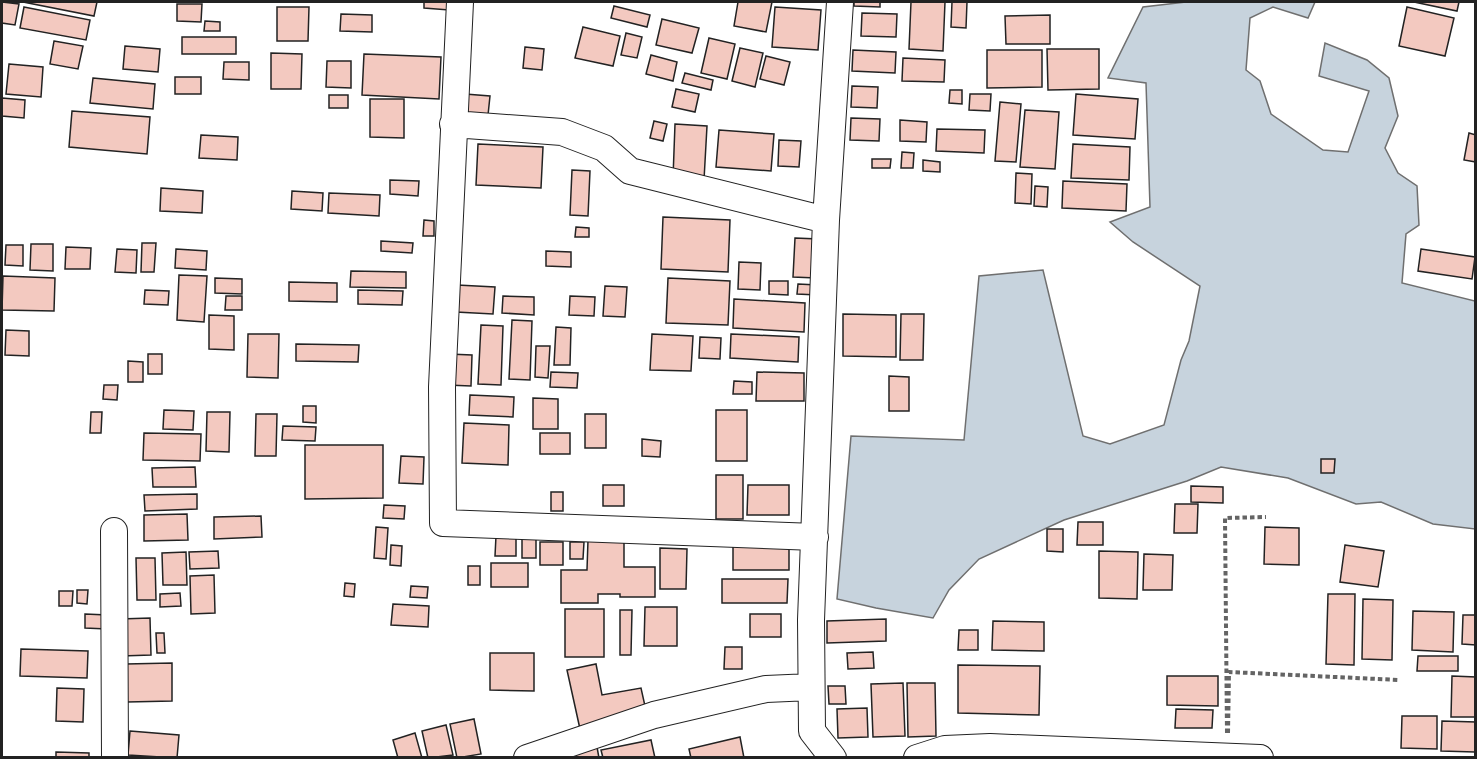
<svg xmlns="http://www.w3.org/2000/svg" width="1477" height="759" font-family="Cabin,sans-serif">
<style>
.water{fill:#c7d3dd;stroke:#6f6f6f;stroke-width:1.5}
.building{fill:#f3c9c0;stroke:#222;stroke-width:1.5}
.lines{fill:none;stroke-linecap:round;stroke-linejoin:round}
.minor-casing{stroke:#222;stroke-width:28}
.path{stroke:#646464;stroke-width:4;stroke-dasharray:4.5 3;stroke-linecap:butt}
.minor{stroke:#fff;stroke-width:26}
</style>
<rect width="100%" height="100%" fill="#fff"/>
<path class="water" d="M 1186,2 L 1315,2 L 1308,18 L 1273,7 L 1250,18 L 1246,70 L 1260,81 L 1271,114 L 1323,150 L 1348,152 L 1369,91 L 1319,76 L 1325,43 L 1367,60 L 1389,78 L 1398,116 L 1385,148 L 1398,173 L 1417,186 L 1419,225 L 1406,234 L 1402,283 L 1475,301 L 1475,529 L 1433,524 L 1381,502 L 1356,504 L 1288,478 L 1221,467 L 1187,481 L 1064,520 L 979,559 L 949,590 L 933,618 L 876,608 L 837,599 L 851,436 L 964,440 L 979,276 L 1043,270 L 1083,436 L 1110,444 L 1164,425 L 1181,360 L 1189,341 L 1200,286 L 1133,242 L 1110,222 L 1150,207 L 1146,83 L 1108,78 L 1143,7 Z"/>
<path class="building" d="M 2,2 L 19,4 L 15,25 L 2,23 Z
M 23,2 L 97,2 L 94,16 Z
M 424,2 L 450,2 L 449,10 L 424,8 Z
M 738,2 L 772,2 L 766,32 L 734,26 Z
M 854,2 L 880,2 L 880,7 L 854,6 Z
M 911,2 L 945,2 L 943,51 L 909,49 Z
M 952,2 L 967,2 L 966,28 L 951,27 Z
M 1414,2 L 1459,2 L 1457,11 Z
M 177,4 L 202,4 L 201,22 L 177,21 Z
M 614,6 L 650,15 L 647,27 L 611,18 Z
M 24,7 L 90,20 L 86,40 L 20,28 Z
M 277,7 L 309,7 L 308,41 L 277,41 Z
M 775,7 L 821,10 L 818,50 L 772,47 Z
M 1407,7 L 1454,18 L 1445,56 L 1399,46 Z
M 862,13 L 897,14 L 896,37 L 861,36 Z
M 341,14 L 372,15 L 372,32 L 340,31 Z
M 1050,15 L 1050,44 L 1006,44 L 1005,16 Z
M 662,19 L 699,28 L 692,53 L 656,45 Z
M 205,21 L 220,22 L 220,31 L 204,31 Z
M 583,27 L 620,36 L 613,66 L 575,58 Z
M 626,33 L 642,37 L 637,58 L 621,55 Z
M 182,37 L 236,37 L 236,54 L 182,54 Z
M 709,38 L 735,44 L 727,79 L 701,73 Z
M 54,41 L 83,46 L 78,69 L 50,64 Z
M 125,46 L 160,49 L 158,72 L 123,69 Z
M 525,47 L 544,49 L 542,70 L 523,68 Z
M 740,48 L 763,53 L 755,87 L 732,81 Z
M 1047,49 L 1099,49 L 1099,89 L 1048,90 Z
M 853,50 L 896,52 L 895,73 L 852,71 Z
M 987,50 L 1042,50 L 1042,87 L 987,88 Z
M 271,53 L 302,54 L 301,89 L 271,89 Z
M 364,54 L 441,57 L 439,99 L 362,95 Z
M 651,55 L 677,62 L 673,81 L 646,74 Z
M 766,56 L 790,62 L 784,85 L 760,79 Z
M 903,58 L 945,60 L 944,82 L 902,81 Z
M 327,61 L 351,61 L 351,88 L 326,87 Z
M 224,62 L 249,62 L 249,80 L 223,79 Z
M 9,64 L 43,67 L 41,97 L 6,94 Z
M 685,73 L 713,80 L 711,90 L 682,83 Z
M 175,77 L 201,77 L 201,94 L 175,94 Z
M 93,78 L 155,84 L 153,109 L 90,103 Z
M 852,86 L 878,87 L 877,108 L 851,107 Z
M 676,89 L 699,94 L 695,112 L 672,107 Z
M 950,90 L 962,90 L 962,104 L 949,103 Z
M 465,94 L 490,96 L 488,115 L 464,113 Z
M 970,94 L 991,94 L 990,111 L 969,110 Z
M 1076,94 L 1138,99 L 1135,139 L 1073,135 Z
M 329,95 L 348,95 L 348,108 L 329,108 Z
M 2,98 L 25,100 L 24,118 L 2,116 Z
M 370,99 L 404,99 L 404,138 L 370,137 Z
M 1000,102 L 1021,104 L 1016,162 L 995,161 Z
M 1025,110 L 1059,112 L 1055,169 L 1020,167 Z
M 72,111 L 150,117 L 147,154 L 69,147 Z
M 851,118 L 880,119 L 879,141 L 850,140 Z
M 900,120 L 927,122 L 926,142 L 900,141 Z
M 654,121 L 667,124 L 663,141 L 650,138 Z
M 675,124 L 707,126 L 704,180 L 673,178 Z
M 937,129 L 985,130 L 984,153 L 936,151 Z
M 719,130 L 774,134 L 771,171 L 716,167 Z
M 1469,133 L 1476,135 L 1476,162 L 1464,160 Z
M 201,135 L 238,137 L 237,160 L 199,158 Z
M 779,140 L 801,141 L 799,167 L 778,166 Z
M 478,144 L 543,147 L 541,188 L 476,185 Z
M 1073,144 L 1130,147 L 1129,180 L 1071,178 Z
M 902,152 L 914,153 L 913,168 L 901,168 Z
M 872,159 L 891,159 L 890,168 L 872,168 Z
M 923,160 L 940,162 L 940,172 L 923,171 Z
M 572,170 L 590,171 L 588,216 L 570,215 Z
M 1016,173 L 1032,174 L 1031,204 L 1015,203 Z
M 390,180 L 419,181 L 418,196 L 390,194 Z
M 1063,181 L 1127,184 L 1126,211 L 1062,208 Z
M 1035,186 L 1048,187 L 1047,207 L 1034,206 Z
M 161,188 L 203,191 L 202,213 L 160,211 Z
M 292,191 L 323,193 L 322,211 L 291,209 Z
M 329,193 L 380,195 L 379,216 L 328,213 Z
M 663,217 L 730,220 L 728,272 L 661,269 Z
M 424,220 L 434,221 L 434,236 L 423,236 Z
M 576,227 L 589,228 L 589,237 L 575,237 Z
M 795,238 L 818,239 L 816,278 L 793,277 Z
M 381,241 L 413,243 L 412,253 L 381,251 Z
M 142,243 L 156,243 L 154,272 L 141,272 Z
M 31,244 L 53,244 L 53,271 L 30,270 Z
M 6,245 L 23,245 L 23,266 L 5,265 Z
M 66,247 L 91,248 L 90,269 L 65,269 Z
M 117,249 L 137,250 L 136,273 L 115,272 Z
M 176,249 L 207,251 L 206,270 L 175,268 Z
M 1421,249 L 1475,257 L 1472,279 L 1418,271 Z
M 546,251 L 571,252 L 571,267 L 546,266 Z
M 739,262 L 761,263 L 760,290 L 738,289 Z
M 351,271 L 406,272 L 406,288 L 350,287 Z
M 179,275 L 207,276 L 204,322 L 177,320 Z
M 3,276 L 55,278 L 54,311 L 2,310 Z
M 215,278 L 242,279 L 242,294 L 215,293 Z
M 668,278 L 730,281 L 728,325 L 666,323 Z
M 769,281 L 788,281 L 788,295 L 769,294 Z
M 289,282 L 337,283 L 337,302 L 289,301 Z
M 798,284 L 817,285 L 817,295 L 797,294 Z
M 457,285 L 495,287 L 493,314 L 456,312 Z
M 605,286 L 627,287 L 625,317 L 603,316 Z
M 145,290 L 169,291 L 168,305 L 144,304 Z
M 358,290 L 403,291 L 402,305 L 358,304 Z
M 226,296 L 242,296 L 242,310 L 225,310 Z
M 503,296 L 534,297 L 534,315 L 502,313 Z
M 570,296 L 595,297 L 594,316 L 569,315 Z
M 734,299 L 805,303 L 804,332 L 733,328 Z
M 843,314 L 896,315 L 896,357 L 843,356 Z
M 901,314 L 924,314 L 923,360 L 900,360 Z
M 209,315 L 234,316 L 234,350 L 209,349 Z
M 512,320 L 532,321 L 530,380 L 509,379 Z
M 481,325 L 503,326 L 501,385 L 478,384 Z
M 556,327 L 571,328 L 570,365 L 554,365 Z
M 6,330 L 29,331 L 29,356 L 5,355 Z
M 248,334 L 279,334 L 278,378 L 247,377 Z
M 652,334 L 693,336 L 691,371 L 650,370 Z
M 731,334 L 799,337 L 798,362 L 730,358 Z
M 700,337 L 721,338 L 720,359 L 699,358 Z
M 296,344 L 359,345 L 358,362 L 296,361 Z
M 536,346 L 550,346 L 548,378 L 535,377 Z
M 148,354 L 162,354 L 162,374 L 148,374 Z
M 448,354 L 472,355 L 471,386 L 447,385 Z
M 128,361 L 143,362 L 143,382 L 128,382 Z
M 551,372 L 578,373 L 577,388 L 550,387 Z
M 757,372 L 804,373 L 804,401 L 756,401 Z
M 889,376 L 909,377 L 909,411 L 889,411 Z
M 734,381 L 752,382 L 752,394 L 733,394 Z
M 104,385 L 118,385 L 117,400 L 103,399 Z
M 470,395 L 514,397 L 513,417 L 469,415 Z
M 533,398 L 558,399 L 558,429 L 533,429 Z
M 303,406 L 316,406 L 316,423 L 303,422 Z
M 164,410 L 194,411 L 193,430 L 163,429 Z
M 716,410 L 747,410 L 747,461 L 716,461 Z
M 91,412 L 102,412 L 101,433 L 90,433 Z
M 207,412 L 230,412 L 229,452 L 206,451 Z
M 256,414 L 277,414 L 276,456 L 255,456 Z
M 585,414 L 606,414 L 606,448 L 585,448 Z
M 464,423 L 509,425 L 508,465 L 462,463 Z
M 283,426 L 316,427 L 315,441 L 282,440 Z
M 144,433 L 201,434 L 200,461 L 143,460 Z
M 540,433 L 570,433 L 570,454 L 540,454 Z
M 642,439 L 661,441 L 660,457 L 642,456 Z
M 305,445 L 383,445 L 383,498 L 305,499 Z
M 401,456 L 424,457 L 423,484 L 399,483 Z
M 1321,459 L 1335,459 L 1334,473 L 1321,473 Z
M 195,467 L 196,487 L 153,487 L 152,468 Z
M 716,475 L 743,475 L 743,519 L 716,519 Z
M 603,485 L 624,485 L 624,506 L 603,506 Z
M 748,485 L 789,485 L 789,515 L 747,515 Z
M 1191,486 L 1223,487 L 1223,503 L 1191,502 Z
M 551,492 L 563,492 L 563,511 L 551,511 Z
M 197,494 L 197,509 L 145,511 L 144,495 Z
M 1175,504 L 1198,504 L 1197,533 L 1174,533 Z
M 384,505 L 405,506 L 404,519 L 383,518 Z
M 187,514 L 188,540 L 144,541 L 144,515 Z
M 261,516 L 262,537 L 214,539 L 214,517 Z
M 1078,522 L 1103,522 L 1103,545 L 1077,545 Z
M 376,527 L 388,528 L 386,559 L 374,558 Z
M 1265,527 L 1299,528 L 1299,565 L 1264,564 Z
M 1047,529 L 1063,529 L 1063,552 L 1047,551 Z
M 522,534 L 536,534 L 536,558 L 522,558 Z
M 496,536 L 516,536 L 516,556 L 495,556 Z
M 733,539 L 789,539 L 789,570 L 733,570 Z
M 588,540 L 624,541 L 624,567 L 655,567 L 655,597 L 620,597 L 620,594 L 598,594 L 598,603 L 561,603 L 561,570 L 587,570 Z
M 540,542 L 563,542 L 563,565 L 540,565 Z
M 570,542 L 584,542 L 583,559 L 570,559 Z
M 391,545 L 402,546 L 401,566 L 390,565 Z
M 1345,545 L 1384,551 L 1378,587 L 1340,582 Z
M 660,548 L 687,549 L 686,589 L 660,589 Z
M 218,551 L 219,568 L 190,569 L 189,552 Z
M 1099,551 L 1138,552 L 1137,599 L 1099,598 Z
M 186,552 L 187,585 L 163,585 L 162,553 Z
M 1144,554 L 1173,555 L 1172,590 L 1143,590 Z
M 136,558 L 155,558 L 156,600 L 137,600 Z
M 491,563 L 528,563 L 528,587 L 491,587 Z
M 468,566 L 480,566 L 480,585 L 468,585 Z
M 214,575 L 215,613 L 191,614 L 190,576 Z
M 722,579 L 788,579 L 787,603 L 722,603 Z
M 345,583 L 355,584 L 354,597 L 344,596 Z
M 411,586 L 428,587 L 427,598 L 410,597 Z
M 77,590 L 88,590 L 87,604 L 77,603 Z
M 59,591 L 73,591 L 72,606 L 59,606 Z
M 180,593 L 181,606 L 160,607 L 160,594 Z
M 1328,594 L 1355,594 L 1354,665 L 1326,664 Z
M 1363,599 L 1393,600 L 1392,660 L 1362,659 Z
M 393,604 L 429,606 L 428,627 L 391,625 Z
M 645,607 L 677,607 L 677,646 L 644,646 Z
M 565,609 L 604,609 L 604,657 L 565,657 Z
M 620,610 L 632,610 L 631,655 L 620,655 Z
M 1413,611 L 1454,612 L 1453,652 L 1412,650 Z
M 85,614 L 107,615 L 107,629 L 85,628 Z
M 750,614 L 781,614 L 781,637 L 750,637 Z
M 1463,615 L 1476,615 L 1476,645 L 1462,644 Z
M 150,618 L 151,655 L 121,656 L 120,619 Z
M 886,619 L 886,641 L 827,643 L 827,621 Z
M 993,621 L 1044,622 L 1044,651 L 992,650 Z
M 959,630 L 978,630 L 978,650 L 958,650 Z
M 156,633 L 164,633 L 165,653 L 157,653 Z
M 725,647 L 742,647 L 742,669 L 724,669 Z
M 21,649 L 88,651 L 87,678 L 20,676 Z
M 873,652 L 874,668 L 848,669 L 847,653 Z
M 490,653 L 534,653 L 534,691 L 490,690 Z
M 1418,656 L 1458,656 L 1458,671 L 1417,671 Z
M 172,663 L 172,701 L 127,702 L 126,664 Z
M 596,664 L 602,695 L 641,688 L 647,715 L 580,729 L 567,670 Z
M 958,665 L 1040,666 L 1039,715 L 958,713 Z
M 1167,676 L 1218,676 L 1218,706 L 1167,705 Z
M 1452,676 L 1476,677 L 1476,717 L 1451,717 Z
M 903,683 L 905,736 L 873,737 L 871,684 Z
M 907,683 L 935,683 L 936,736 L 908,737 Z
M 828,686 L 845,686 L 846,704 L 829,704 Z
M 57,688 L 84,689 L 83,722 L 56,721 Z
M 867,708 L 868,737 L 838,738 L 837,709 Z
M 1176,709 L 1213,710 L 1212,728 L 1175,728 Z
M 1402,716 L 1437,716 L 1437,749 L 1401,748 Z
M 474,719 L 481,754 L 457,758 L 450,724 Z
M 1442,721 L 1476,722 L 1475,752 L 1441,751 Z
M 446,725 L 453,755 L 428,758 L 422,731 Z
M 130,731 L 179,735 L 177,758 L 128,755 Z
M 415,733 L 422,758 L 398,758 L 393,740 Z
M 740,737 L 744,758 L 691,758 L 689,749 Z
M 651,740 L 655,758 L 603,758 L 601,750 Z
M 597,747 L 599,758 L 574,758 L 573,752 Z
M 56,752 L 89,753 L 89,758 L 56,758 Z"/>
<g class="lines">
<defs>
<path id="minor" d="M 460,2 L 442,387 L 443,523 L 815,537
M 453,124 L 562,132 L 604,148 L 630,171 L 826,220
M 114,531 L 115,758
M 527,758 L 654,715 L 766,689 L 811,687
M 833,758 L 812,731 L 811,620 L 826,220 L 840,2
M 917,758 L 945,749 L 990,747 L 1260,758"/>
</defs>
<use href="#minor" class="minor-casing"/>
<path class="path" d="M 1227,733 L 1225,518 L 1266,517
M 1228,733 L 1229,672 L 1399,680"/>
<use href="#minor" class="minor"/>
</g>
<rect width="1477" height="759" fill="none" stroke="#222222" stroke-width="6"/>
</svg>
